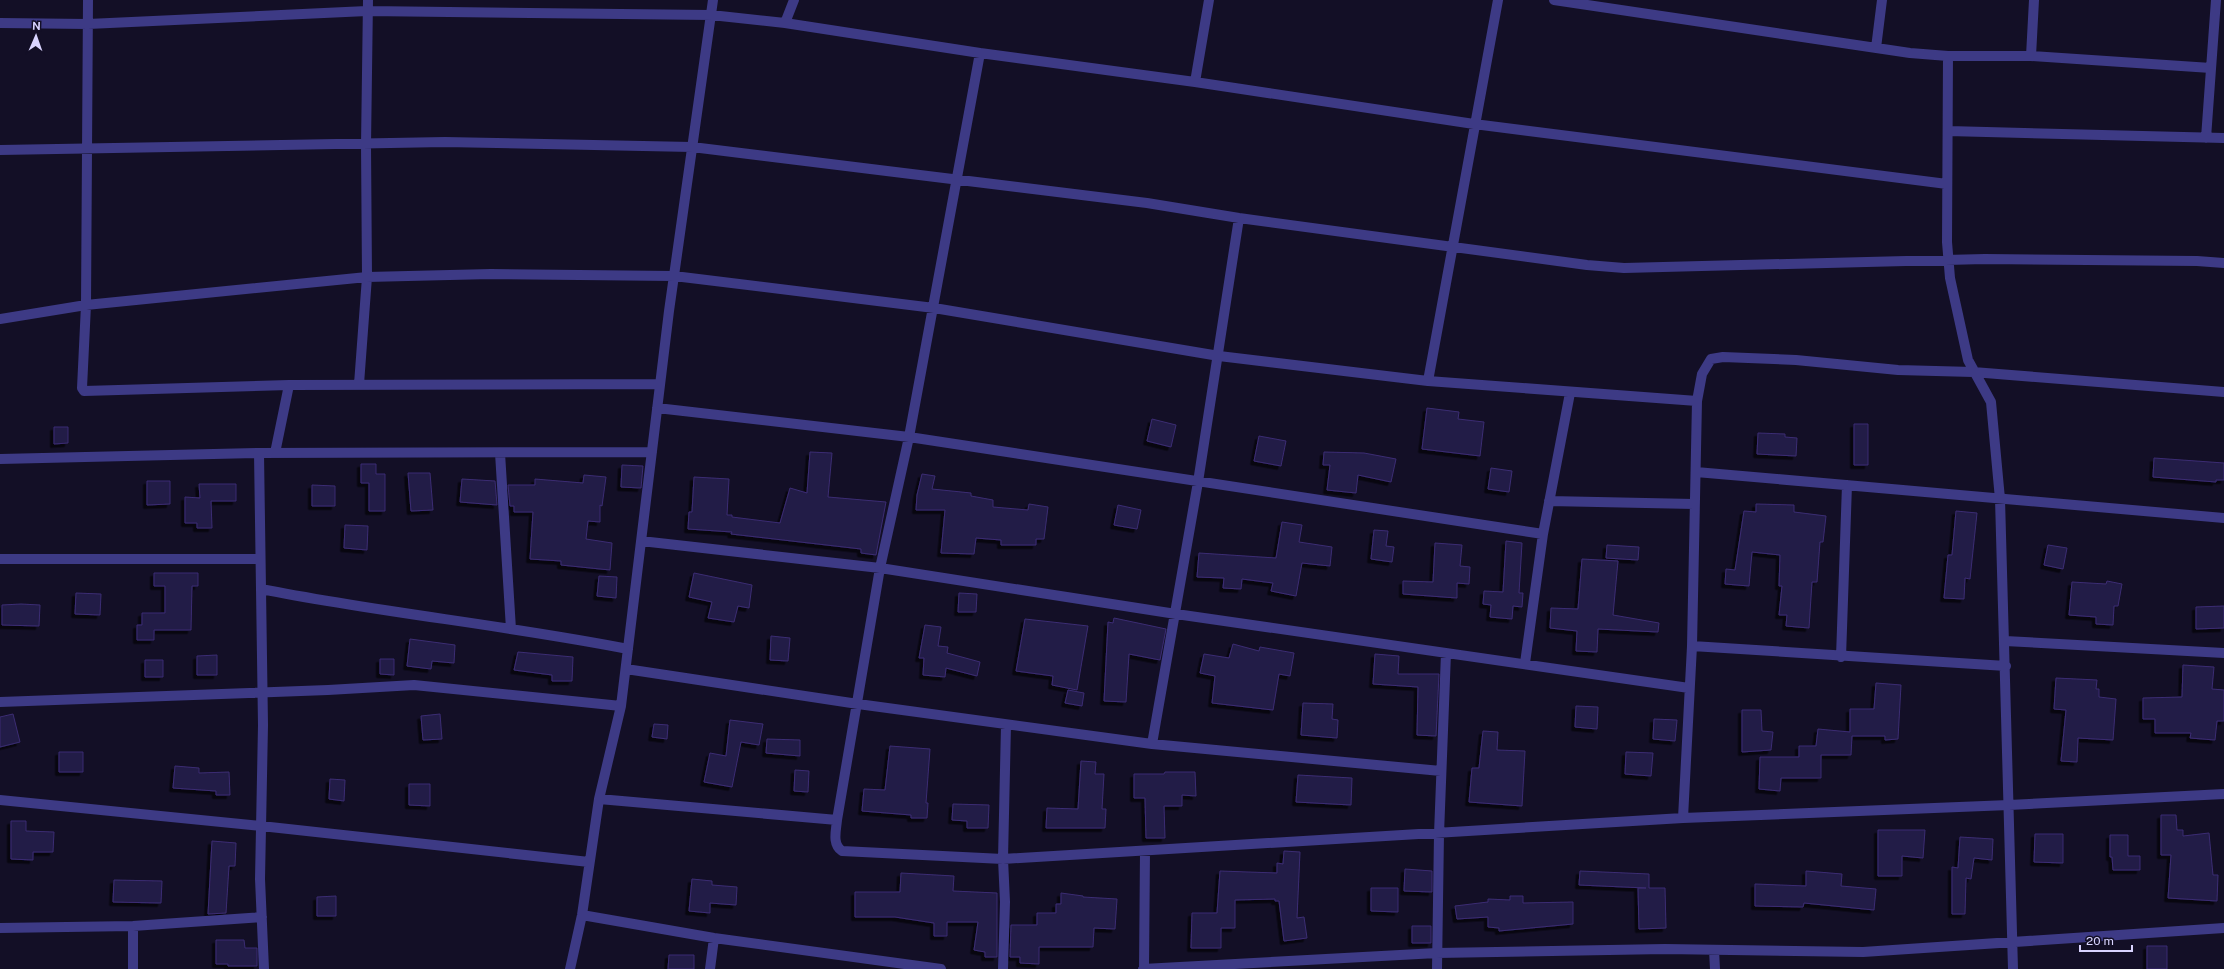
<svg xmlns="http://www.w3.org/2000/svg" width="2224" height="969" font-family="'Public Sans',sans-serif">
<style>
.building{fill:#241b47;stroke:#3b2d73;filter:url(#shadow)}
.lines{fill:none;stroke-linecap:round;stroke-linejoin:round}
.minor{stroke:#3d3a85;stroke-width:10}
</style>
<defs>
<filter id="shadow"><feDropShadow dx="-3.5" dy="3.5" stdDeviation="0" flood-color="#0009"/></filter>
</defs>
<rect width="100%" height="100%" fill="#130f26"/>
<path class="building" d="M 1427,408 L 1459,412 L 1458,419 L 1484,422 L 1480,456 L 1422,449 Z
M 1152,419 L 1176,425 L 1171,447 L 1147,441 Z
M 1854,424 L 1868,424 L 1868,465 L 1854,465 Z
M 54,427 L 68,427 L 68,443 L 54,444 Z
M 1758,433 L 1785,434 L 1785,437 L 1797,438 L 1796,456 L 1757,454 Z
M 1259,436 L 1286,441 L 1281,466 L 1254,461 Z
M 810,452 L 832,453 L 828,497 L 886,502 L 876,555 L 861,553 L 861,549 L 731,534 L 732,532 L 688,529 L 689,512 L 692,512 L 694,477 L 729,479 L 727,515 L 732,515 L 732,517 L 780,523 L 790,488 L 807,493 Z
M 1324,452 L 1364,453 L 1396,459 L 1391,482 L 1358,475 L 1356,493 L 1327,490 L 1330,465 L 1323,465 Z
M 2154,458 L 2224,463 L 2224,480 L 2216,480 L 2216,482 L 2153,477 Z
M 361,464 L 376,464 L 376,474 L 385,474 L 385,511 L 369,511 L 369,483 L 361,483 Z
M 622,465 L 643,466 L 641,488 L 621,487 Z
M 1491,468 L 1512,471 L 1509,492 L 1488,489 Z
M 408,473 L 430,473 L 433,510 L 411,511 Z
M 922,474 L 935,476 L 932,489 L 971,493 L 971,496 L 993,500 L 993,507 L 1028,510 L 1029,504 L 1048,507 L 1044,539 L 1036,539 L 1036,545 L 1001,545 L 1001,540 L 976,538 L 974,554 L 941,553 L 945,510 L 916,510 L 917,495 Z
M 584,475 L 606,477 L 602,506 L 600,505 L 600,522 L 588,521 L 586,539 L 612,543 L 610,570 L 561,565 L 561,561 L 530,559 L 533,512 L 514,512 L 514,506 L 510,506 L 508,485 L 535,485 L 535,479 L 583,483 Z
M 462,479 L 495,481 L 497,505 L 460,502 Z
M 147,481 L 170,481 L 170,504 L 147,505 Z
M 199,484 L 236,484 L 236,501 L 211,501 L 212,528 L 197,528 L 197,523 L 185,523 L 185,497 L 200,498 Z
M 312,485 L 335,486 L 335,506 L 312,506 Z
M 1756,504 L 1794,505 L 1794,512 L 1826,516 L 1823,542 L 1820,542 L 1817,582 L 1812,582 L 1809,628 L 1786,626 L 1787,615 L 1779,615 L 1782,586 L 1779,586 L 1780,555 L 1752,552 L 1749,586 L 1725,584 L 1726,569 L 1735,570 L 1744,511 L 1756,512 Z
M 1118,505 L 1141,510 L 1137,529 L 1114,525 Z
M 1956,511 L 1977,513 L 1970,579 L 1965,578 L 1964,599 L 1944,598 L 1948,555 L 1952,555 Z
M 1282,522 L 1302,525 L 1299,542 L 1332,547 L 1330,566 L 1302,563 L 1296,596 L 1271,591 L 1273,583 L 1242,579 L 1241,589 L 1223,588 L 1224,578 L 1197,577 L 1199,553 L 1276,558 Z
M 345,525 L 368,526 L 367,550 L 344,548 Z
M 1374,530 L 1388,531 L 1386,546 L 1394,547 L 1392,562 L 1371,559 Z
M 1506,541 L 1522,543 L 1519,593 L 1523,593 L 1522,607 L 1513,606 L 1512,619 L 1490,617 L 1491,605 L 1483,604 L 1484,591 L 1503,592 Z
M 1435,543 L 1462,545 L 1460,566 L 1470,567 L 1469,584 L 1457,583 L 1457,598 L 1403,594 L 1403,581 L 1433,582 Z
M 1607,545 L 1639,547 L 1638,560 L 1606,558 Z
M 2048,545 L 2067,548 L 2063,569 L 2044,565 Z
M 1582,559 L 1618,561 L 1613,615 L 1659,623 L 1658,632 L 1598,629 L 1597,652 L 1576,651 L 1577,631 L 1550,628 L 1551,608 L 1578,609 Z
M 154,573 L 198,573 L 198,586 L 192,586 L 191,630 L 154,630 L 154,640 L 137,640 L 137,625 L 142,625 L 142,613 L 165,613 L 165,586 L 154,586 Z
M 694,573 L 752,585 L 749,608 L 738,606 L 734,622 L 708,618 L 712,602 L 689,597 Z
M 599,576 L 617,577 L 616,598 L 597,596 Z
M 2107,581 L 2122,584 L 2118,606 L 2114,606 L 2113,625 L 2096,624 L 2096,617 L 2069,615 L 2072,582 L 2106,584 Z
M 76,593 L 101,594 L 100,615 L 75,614 Z
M 959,593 L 977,594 L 976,612 L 958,612 Z
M 21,604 L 40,605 L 39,626 L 2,625 L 2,605 Z
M 2224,606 L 2224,628 L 2196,629 L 2196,607 Z
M 1114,618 L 1166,629 L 1160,660 L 1129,654 L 1126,702 L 1104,701 L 1108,622 L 1113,623 Z
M 1025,619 L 1088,626 L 1077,690 L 1052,685 L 1053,676 L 1016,671 Z
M 925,625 L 941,627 L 938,646 L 948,647 L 947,653 L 980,662 L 977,676 L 946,668 L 945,677 L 923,675 L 924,658 L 919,658 Z
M 771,636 L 790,638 L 788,661 L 770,660 Z
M 410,639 L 455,645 L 454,663 L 432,661 L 431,669 L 407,666 Z
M 1233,644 L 1259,651 L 1260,647 L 1294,653 L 1290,676 L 1279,674 L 1273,710 L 1212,703 L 1215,676 L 1200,673 L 1204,654 L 1229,658 Z
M 518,652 L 573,657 L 572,681 L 552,681 L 552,675 L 514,670 Z
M 1375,654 L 1399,656 L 1398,674 L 1439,674 L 1436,736 L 1417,735 L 1418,687 L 1373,684 Z
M 217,655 L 217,675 L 197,675 L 197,656 Z
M 380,659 L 394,659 L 394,675 L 380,674 Z
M 145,660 L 163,660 L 163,677 L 145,677 Z
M 2183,665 L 2214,667 L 2212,689 L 2224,690 L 2224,721 L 2217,721 L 2215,740 L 2190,738 L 2191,733 L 2155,733 L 2155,719 L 2143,719 L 2143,698 L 2182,697 Z
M 2056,678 L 2097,680 L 2096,689 L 2099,689 L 2099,697 L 2116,699 L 2113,740 L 2078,738 L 2077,762 L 2061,761 L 2066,710 L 2054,709 Z
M 1876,683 L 1901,685 L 1898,739 L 1885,740 L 1885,736 L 1852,736 L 1851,755 L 1821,755 L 1821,778 L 1781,778 L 1780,791 L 1759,789 L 1760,757 L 1799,757 L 1799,746 L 1816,746 L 1818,729 L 1850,732 L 1850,709 L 1874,709 Z
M 1068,690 L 1084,693 L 1082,706 L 1065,703 Z
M 1303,703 L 1333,704 L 1332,719 L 1338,720 L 1337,738 L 1301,735 Z
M 1576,706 L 1598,707 L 1597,729 L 1575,727 Z
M 1742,710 L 1761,710 L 1762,731 L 1773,732 L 1771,750 L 1742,752 Z
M 13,714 L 20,742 L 0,747 L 0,717 Z
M 440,714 L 442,739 L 423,740 L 421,716 Z
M 1654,719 L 1677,720 L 1675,741 L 1653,739 Z
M 730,720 L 763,724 L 759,745 L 741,742 L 732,787 L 704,782 L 710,753 L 726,756 Z
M 654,724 L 668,725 L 667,739 L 652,737 Z
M 1483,731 L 1498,732 L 1497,750 L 1525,751 L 1522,806 L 1469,802 L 1472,768 L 1479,768 Z
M 767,739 L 800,740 L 800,756 L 766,753 Z
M 890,746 L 930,749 L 926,803 L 928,803 L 927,818 L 911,818 L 911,815 L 862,811 L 864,789 L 885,790 Z
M 59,752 L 83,752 L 83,772 L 59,772 Z
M 1626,752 L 1653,753 L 1651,776 L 1625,774 Z
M 1081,761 L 1096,762 L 1095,774 L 1104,774 L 1102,809 L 1106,809 L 1105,828 L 1046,828 L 1047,808 L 1078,809 Z
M 175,766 L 199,768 L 199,773 L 229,772 L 230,795 L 216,795 L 216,791 L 173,788 Z
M 795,770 L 809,771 L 808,792 L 794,791 Z
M 1165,772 L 1195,772 L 1196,796 L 1182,795 L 1182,806 L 1164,806 L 1165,838 L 1146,838 L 1145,798 L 1134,798 L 1134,774 L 1164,774 Z
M 1298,775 L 1352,778 L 1351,805 L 1296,802 Z
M 330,779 L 345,780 L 344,801 L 329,799 Z
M 409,784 L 430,784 L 430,806 L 409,805 Z
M 953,804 L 989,805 L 988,828 L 967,828 L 967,821 L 952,820 Z
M 2161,815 L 2176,815 L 2177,830 L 2183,830 L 2183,836 L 2209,833 L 2213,875 L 2218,875 L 2217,901 L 2168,898 L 2171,855 L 2161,855 Z
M 11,821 L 26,821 L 26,831 L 54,832 L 53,852 L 33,852 L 33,860 L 11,859 Z
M 1878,830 L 1925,830 L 1923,858 L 1902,856 L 1902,876 L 1878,876 Z
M 2035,834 L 2063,834 L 2063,863 L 2034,862 Z
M 2110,835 L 2128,835 L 2128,856 L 2140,856 L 2140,870 L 2113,870 L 2112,857 L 2110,857 Z
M 1960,837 L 1993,839 L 1992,860 L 1974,858 L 1971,879 L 1966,878 L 1965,914 L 1952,914 L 1952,867 L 1958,868 Z
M 212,841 L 236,843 L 235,866 L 229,866 L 226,913 L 208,914 Z
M 1284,851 L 1300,852 L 1297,918 L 1304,917 L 1307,938 L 1284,941 L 1279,901 L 1275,901 L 1275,899 L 1235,900 L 1235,928 L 1221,928 L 1221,948 L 1191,948 L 1192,913 L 1217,913 L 1220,871 L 1277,873 L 1277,863 L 1283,864 Z
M 1405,869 L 1432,871 L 1432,892 L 1404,891 Z
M 1580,871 L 1649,874 L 1649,888 L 1665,888 L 1666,928 L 1639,929 L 1638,888 L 1646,888 L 1579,885 Z
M 1806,871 L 1842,874 L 1841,886 L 1876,889 L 1874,910 L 1804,903 L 1803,907 L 1755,906 L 1755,884 L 1806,886 Z
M 901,873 L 954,876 L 953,891 L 997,893 L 997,957 L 985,957 L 985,952 L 974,950 L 978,922 L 947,922 L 947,936 L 934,936 L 934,923 L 895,917 L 855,917 L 855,892 L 900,892 Z
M 692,879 L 712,881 L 712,885 L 737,887 L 736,905 L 710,903 L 710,913 L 689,911 Z
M 114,880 L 162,881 L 161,903 L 113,902 Z
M 1371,888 L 1398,888 L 1398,912 L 1371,911 Z
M 1061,893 L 1083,896 L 1083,897 L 1117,899 L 1115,929 L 1094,928 L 1093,947 L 1039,947 L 1039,964 L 1020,963 L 1020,957 L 1010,957 L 1011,925 L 1037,925 L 1037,913 L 1056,913 L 1056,904 L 1061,904 Z
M 336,896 L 336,916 L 317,916 L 317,897 Z
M 1510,896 L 1523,896 L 1523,903 L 1573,902 L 1573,924 L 1499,931 L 1499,928 L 1488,927 L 1488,917 L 1457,919 L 1455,906 L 1488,902 L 1488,899 L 1510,900 Z
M 1412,926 L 1431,926 L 1431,943 L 1412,943 Z
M 216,940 L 244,940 L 245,948 L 257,948 L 257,966 L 228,966 L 228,964 L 216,964 Z
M 2147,946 L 2167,946 L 2167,969 L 2147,969 Z
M 669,955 L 694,955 L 694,969 L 668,969 Z"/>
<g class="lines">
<path class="minor" d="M 88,0 L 86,305 L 82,388 L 84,391 L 289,385 L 660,384
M 1554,0 L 1910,53 L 1948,56 L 2031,56 L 2211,68
M 0,23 L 88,24 L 367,11 L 711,15 L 785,23 L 980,53 L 1195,82 L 1474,124 L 1947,184
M 785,23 L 794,0
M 1876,48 L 1882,0
M 980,53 L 909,437 L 880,568 L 837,820 C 836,831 832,844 842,851 L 1003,859 L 1683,818 L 2009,805 L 2224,794
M 1948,56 L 1947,242 L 1950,278 L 1968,360 L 1991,402 L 2000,499 L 2013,969
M 2031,56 L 2034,0
M 1195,82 L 1209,0
M 1948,131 L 2224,138
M 2206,138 L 2216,0
M 0,150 L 445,142 L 692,147 L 1147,203 L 1239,218 L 1587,265 L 1624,268 L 1985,259 L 2197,261 L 2224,263
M 0,319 L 86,305 L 367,277 L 491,274 L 674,276 L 934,308 L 1219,356 L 1428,381 L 1697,401
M 1428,381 L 1498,0
M 359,384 L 367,277 L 366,145 L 368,0
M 657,408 L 909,437 L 1543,534
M 259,453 L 263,725 L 260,879 L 264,969
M 275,453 L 289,385
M 500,453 L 511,629
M 0,459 L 259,453 L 652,452
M 1696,472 L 2224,518
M 1549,501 L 1694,504
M 641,541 L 880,568 L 1176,614 L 1689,688
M 0,559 L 260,559
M 261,589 C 382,613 506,625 628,649
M 2005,641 L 2224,653
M 1692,646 L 2006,666
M 1841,657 L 1847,485
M 1525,663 L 1543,534 L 1570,393
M 626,669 L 858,704 L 1152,744 L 1441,771
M 0,702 L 328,690 L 414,685 L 621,706
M 1152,744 L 1198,482 L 1239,218
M 599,799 L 837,820
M 0,800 L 261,826 L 589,862
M 1683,818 L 1692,646 L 1697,401 L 1702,374 L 1711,359 L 1723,357 L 1796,360 L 1898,370 L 1973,372 L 2224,392
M 582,915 L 714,938 L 941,969
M 133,926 L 133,969
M 0,928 L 133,926 L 262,917
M 1714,950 L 1715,969
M 570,969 L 582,915 L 599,799 L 621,706 L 669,311 L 713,0
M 710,969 L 714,938
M 1003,969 L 1005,902 L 1003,859 L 1006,725
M 1143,969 L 1437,953 L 1665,949 L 1863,952 L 2224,928
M 1144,969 L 1145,851
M 1437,969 L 1439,834 L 1446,653"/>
</g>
<g transform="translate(36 36) rotate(2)" stroke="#130f26" stroke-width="3" paint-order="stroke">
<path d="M0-3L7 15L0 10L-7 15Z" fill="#d9d4ff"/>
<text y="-6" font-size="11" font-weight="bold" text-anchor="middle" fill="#d9d4ff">N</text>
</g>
<path d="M2080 945v6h52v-6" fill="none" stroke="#d9d4ff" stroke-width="2"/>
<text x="2086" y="945" font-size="12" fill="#d9d4ff" stroke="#130f26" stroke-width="3" paint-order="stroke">20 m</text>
</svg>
